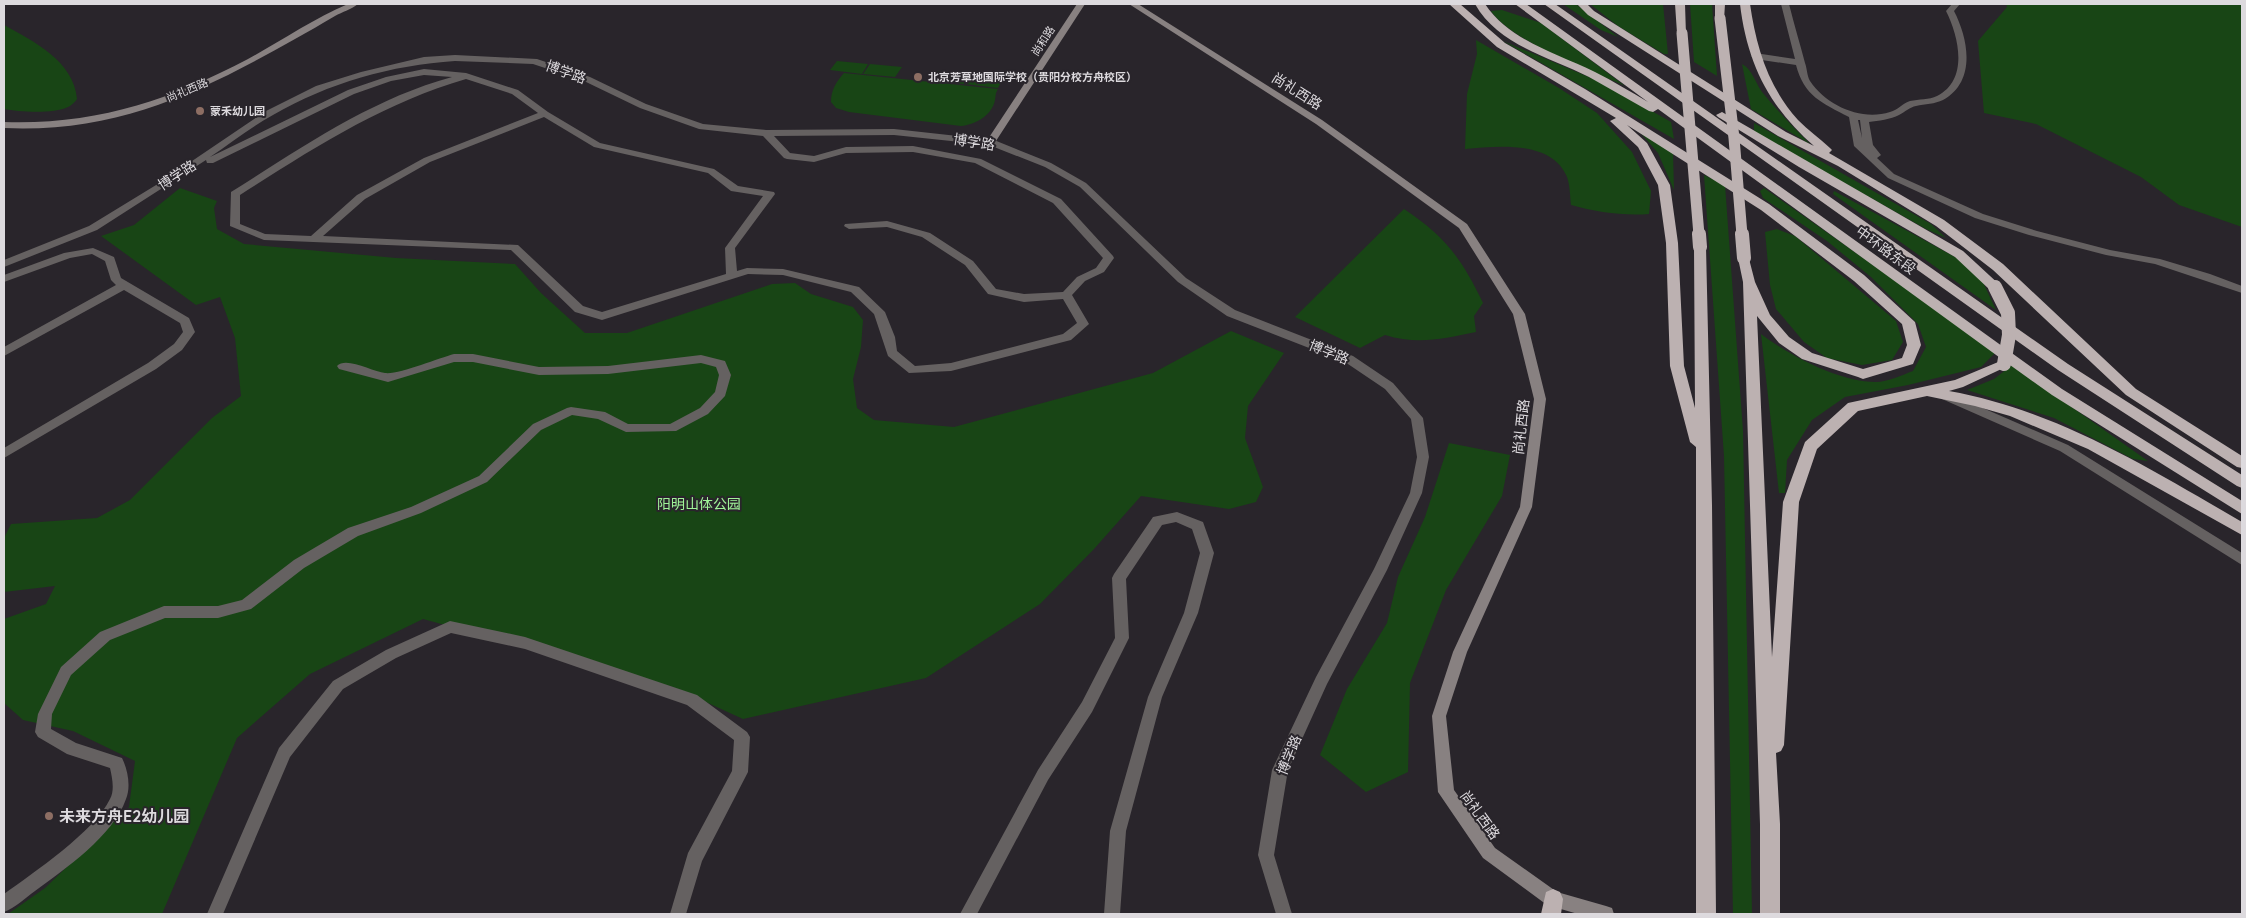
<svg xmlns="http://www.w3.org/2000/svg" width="2246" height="918" font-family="Quicksand,'Noto Sans SC',sans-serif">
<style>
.green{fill:#184515}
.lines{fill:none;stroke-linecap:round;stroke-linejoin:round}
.street{fill:#656161;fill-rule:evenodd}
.secondary{fill:#888181;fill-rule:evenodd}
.highway{fill:#bcb1b1;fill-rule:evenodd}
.highway-bridge-far1{stroke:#bcb1b1;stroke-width:11}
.highway-bridge{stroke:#bcb1b1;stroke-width:14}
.education-dot{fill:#8d6e63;stroke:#29252b;stroke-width:2}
.labels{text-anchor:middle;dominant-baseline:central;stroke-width:4;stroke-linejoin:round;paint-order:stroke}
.far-street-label{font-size:11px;fill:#dddade;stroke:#29252b}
.far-poi-label{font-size:11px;font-weight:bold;fill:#dddade;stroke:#29252b;text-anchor:start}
.street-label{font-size:14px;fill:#dddade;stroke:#29252b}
.park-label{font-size:14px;fill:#a0f398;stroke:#29252b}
.near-poi-label{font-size:16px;font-weight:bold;fill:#dddade;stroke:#29252b;text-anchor:start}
</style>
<rect width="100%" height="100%" fill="#29252b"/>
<path class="green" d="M 1563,4 L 1576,4 L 1618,37 L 1601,30 Z
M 1590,4 L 1663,4 L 1668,54 L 1664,54 L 1618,26 Z
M 1690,4 L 1712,4 L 1717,76 L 1694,62 Z
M 2006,4 L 2242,4 L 2242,227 L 2179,205 L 2141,177 L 2036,124 L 1984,113 L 1978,41 L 2007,7 Z
M 1502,10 L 1541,23 L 1625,86 C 1590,70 1511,41 1491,11 Z
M 4,25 C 33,41 74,61 77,99 C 75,102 71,106 68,107 C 54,114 19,112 4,109 Z
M 1476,40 L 1559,88 L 1597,113 L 1632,152 L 1651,191 L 1649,214 C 1623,216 1596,212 1571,205 C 1570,196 1570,185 1567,177 C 1552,140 1498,146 1465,149 L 1467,94 L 1477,54 Z
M 1503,41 L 1603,83 L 1671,122 L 1674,139 Z
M 837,61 L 868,64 L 862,74 L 830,70 Z
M 870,64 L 902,67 L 895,77 L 863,74 Z
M 1742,64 C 1752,69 1755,82 1762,92 C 1777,110 1793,127 1810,144 L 1751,109 Z
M 937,71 L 969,74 L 964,84 L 931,81 Z
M 844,73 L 998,89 C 995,94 996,95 995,100 C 992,116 974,125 961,126 L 849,112 L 836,108 L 831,102 C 831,90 836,82 844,73 Z
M 970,74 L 1003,78 L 998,88 L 965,84 Z
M 1754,123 L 1931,224 L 1946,238 L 1926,229 L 1754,132 Z
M 1639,131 L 1673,152 L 1674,190 L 1658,153 Z
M 1704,175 L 1725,185 L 1743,431 L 1752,914 L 1733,914 L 1724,456 Z
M 180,188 L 217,201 L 214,208 L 217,229 L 244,244 L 396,258 L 515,264 L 541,293 L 585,333 L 627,333 L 772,284 L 795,283 L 811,294 L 853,307 L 863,320 L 861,347 L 853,379 L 857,408 L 874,420 L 954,427 L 1153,373 L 1231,331 L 1284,353 L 1248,406 L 1245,438 L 1263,487 L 1256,502 L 1229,509 L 1141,496 L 1094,549 L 1040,604 L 926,678 L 743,719 L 673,687 L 423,619 L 310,674 L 237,738 L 162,914 L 8,914 L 45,888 L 129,807 L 135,761 L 73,731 L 23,720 L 4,703 L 4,619 L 46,604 L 55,586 L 4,592 L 4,538 L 11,524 L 97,518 L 130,500 L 212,418 L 241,396 L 235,338 L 220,297 L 196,305 L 101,236 L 134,225 Z
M 1764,188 L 1996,352 L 1981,367 L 1908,385 L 1845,397 L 1812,420 L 1787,460 L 1785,493 L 1779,493 L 1761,334 C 1790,356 1839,382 1876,382 C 1888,382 1902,375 1913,371 L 1926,347 L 1918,324 L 1871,277 L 1827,241 L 1763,198 L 1760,191 Z
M 1834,191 L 1957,258 L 1982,280 L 1996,310 L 1833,194 Z
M 1404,209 C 1445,236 1462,259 1483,303 L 1474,316 L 1476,332 C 1443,339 1417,345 1385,335 L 1360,348 L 1295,317 Z
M 1777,229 L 1795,236 L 1896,321 L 1903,342 L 1892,360 L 1862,365 L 1827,358 L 1804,342 L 1776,309 L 1770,285 L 1765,232 Z
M 2012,365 L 2148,461 L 2133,459 L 2054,418 L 1967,390 L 1994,379 Z
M 1449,443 L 1510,455 L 1502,496 L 1446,590 L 1410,683 L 1408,772 L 1366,792 L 1320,755 L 1347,689 L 1387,623 L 1398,577 L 1425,517 Z"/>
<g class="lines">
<path class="street" d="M 1781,4 L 1789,4 C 1794,24 1800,44 1805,63 C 1807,68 1807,76 1810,81 C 1827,106 1861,121 1890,112 C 1898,110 1903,103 1910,101 C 1919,99 1929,100 1937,96 C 1969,80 1959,37 1946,11 L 1952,4 L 1960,4 L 1954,11 C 1969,40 1976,82 1943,100 C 1935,104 1925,104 1916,106 C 1910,107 1905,112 1899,115 C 1891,119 1878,121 1869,122 L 1873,145 L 1881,155 L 1877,158 L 1894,174 L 1983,214 L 2037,231 L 2110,250 L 2160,259 L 2210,274 L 2242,286 L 2242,293 L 2155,264 L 2106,255 L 2029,235 L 1975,218 L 1888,178 L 1854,146 L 1849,117 C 1822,103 1804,96 1796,65 L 1755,59 L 1751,56 L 1755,53 L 1795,59 ZM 1858,120 L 1860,120 L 1862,138 Z
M 455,55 L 537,59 L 590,77 L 646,104 L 703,124 L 766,130 L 894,129 L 994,140 L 1051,163 L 1086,183 L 1186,278 L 1235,310 L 1353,356 L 1393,383 L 1423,418 L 1429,457 L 1422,493 L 1387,570 L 1327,684 L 1288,770 L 1274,855 L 1292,914 L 1276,914 L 1258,855 L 1272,770 L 1316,677 L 1374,569 L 1410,493 L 1417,457 L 1411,419 L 1385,389 L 1345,362 L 1227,316 L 1178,282 L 1080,187 L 1045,167 L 989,145 L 894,135 L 774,136 L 790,153 L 814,156 L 846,147 L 913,146 L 981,159 L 1061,199 L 1113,256 L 1114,258 L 1104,272 L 1085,281 L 1072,295 L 1089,324 L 1071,340 L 1067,341 L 951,371 L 909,373 L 888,356 L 874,314 L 851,292 L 783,275 L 748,274 L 602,320 L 575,312 L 511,250 L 264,240 L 230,226 L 231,192 C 301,148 371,99 452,77 L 424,75 L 391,81 L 354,94 L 213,163 L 207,163 L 206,160 L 97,230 L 4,267 L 4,260 L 89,226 L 161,182 L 266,111 L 316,86 L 361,72 L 424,57 ZM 455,61 L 533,64 L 584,81 L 640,108 L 699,129 L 763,136 L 784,158 L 787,159 L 814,162 L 846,153 L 913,152 L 975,163 L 1053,203 L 1103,258 L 1096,268 L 1077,277 L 1063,292 L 1024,294 L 996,289 L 973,261 L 930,233 L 887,221 L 845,224 L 844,226 L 849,229 L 887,227 L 922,237 L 965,265 L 988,294 L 1024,302 L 1063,299 L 1077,323 L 1063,334 L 951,363 L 915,366 L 897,351 L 895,337 L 885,312 L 859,287 L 783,269 L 747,268 L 737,271 L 735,248 L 775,194 L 774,192 L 738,186 L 714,169 L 600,143 L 548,112 L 518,90 L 466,73 L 424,69 L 386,77 L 348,90 L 210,157 C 231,143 251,127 273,115 C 328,83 392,65 455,61 ZM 466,79 L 512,94 L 538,113 L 424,158 L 357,195 L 311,236 L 265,234 L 240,224 L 240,195 C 312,149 383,103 466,79 ZM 544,117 L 594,147 L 708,173 L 731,191 L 763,196 L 725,248 L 726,274 L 602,312 L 583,306 L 518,245 L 323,236 L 365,199 L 430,162 Z
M 93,248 L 114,257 L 121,278 L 189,318 L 195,332 L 182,350 L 156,369 L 4,458 L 4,448 L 148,363 L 174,344 L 183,332 L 180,323 L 124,290 L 4,356 L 4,347 L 116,285 L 111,280 L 105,261 L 92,254 L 70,258 L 4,282 L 4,275 L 64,253 Z
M 454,354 L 473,354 L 539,367 L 608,366 L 701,355 L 725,361 L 731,375 L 725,396 L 708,414 L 676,431 L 626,432 L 598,419 L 572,415 L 541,430 L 487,482 L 421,513 L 358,536 L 304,568 L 251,609 L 218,618 L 165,618 L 110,640 L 71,675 L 52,714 L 51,729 L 76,743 L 122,758 C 128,770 131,787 126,799 C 113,836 65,869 35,891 C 25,898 15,908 4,912 L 4,894 C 33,873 95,831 110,799 C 115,790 112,777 110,768 L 67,754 L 38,737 L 35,732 L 38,714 L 61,667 L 100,632 L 164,606 L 218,606 L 242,600 L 294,560 L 348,528 L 411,507 L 479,476 L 533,424 L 567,408 L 571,407 L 605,412 L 628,424 L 670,424 L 700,408 L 715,392 L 719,375 L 716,367 L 701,363 L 608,374 L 539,375 L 473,362 L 454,362 L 388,382 L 339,369 L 337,366 C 346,356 373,372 385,373 C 398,375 439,358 454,354 Z
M 1946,392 L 2068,445 L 2242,553 L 2242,565 L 2060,451 L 1942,399 L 1940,396 L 1942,393 Z
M 1177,512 L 1203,522 L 1214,553 L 1198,613 L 1162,697 L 1126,831 L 1120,914 L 1104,914 L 1110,831 L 1148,697 L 1184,613 L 1200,553 L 1192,529 L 1176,522 L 1162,525 L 1126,579 L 1129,638 L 1092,712 L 1048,780 L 977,914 L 960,914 L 1038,770 L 1082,702 L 1115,638 L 1112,578 L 1114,574 L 1153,517 Z
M 450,621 L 525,637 L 697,695 L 747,732 L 750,737 L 748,772 L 702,861 L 686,914 L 670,914 L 688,853 L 732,771 L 734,740 L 687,705 L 525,649 L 451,633 L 396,658 L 343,689 L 290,757 L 223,914 L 207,914 L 279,748 L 333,681 L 386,650 Z"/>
<path class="secondary" d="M 348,4 L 358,4 C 352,9 342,12 335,16 C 321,24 308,32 295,39 C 199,93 117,133 4,128 L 4,122 C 95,125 168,101 248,59 C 281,41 313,19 348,4 Z
M 1077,4 L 1085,4 L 994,144 L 988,144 L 986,142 Z
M 1129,4 L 1138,4 L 1322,120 L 1467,224 L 1525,314 L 1546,399 L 1532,507 L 1467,652 L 1446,716 L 1454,790 L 1495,848 L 1557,892 L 1606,906 L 1612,908 L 1614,914 L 1578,914 L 1547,905 L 1483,858 L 1438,792 L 1432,716 L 1453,652 L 1520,507 L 1534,399 L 1513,314 L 1459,228 L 1316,124 Z"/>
<path class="highway" d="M 1449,4 L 1460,4 L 1505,43 L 1585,89 L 1769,204 L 1864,275 L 1915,322 L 1921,345 L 1913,364 L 1863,379 L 1858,377 L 1802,359 L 1779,343 L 1757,316 L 1772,657 L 1783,502 L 1805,442 L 1848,403 L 1955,380 L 2003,360 L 1658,109 L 1653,112 L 1649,111 C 1629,100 1609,88 1589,77 C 1549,57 1498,45 1475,4 L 1485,4 C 1510,41 1556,53 1595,72 C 1613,81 1631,92 1648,102 L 1515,4 L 1526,4 L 2062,389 L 2242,501 L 2242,514 L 2052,395 L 2010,365 L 1963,387 L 1949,391 C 2056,410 2149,468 2242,522 L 2242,535 L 2088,449 L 2010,416 L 1975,406 L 1927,396 L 1858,411 L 1817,449 L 1799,502 L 1784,745 L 1781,751 L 1776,753 L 1780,824 L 1780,914 L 1760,914 L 1760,824 L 1743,282 L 1738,258 L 1744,254 L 1748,255 L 1755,282 L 1770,315 L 1789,337 L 1812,353 L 1863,369 L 1902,358 L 1907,345 L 1902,324 L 1854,281 L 1761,210 L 1627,125 L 1647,143 L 1670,185 L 1678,243 L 1684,366 L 1695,408 L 1694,247 L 1700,243 L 1706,247 L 1712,505 L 1716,914 L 1696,914 L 1696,447 L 1690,442 L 1670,366 L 1666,243 L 1658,185 L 1638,147 L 1610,121 L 1616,118 L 1497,47 Z
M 1544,4 L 1555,4 L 2068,364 L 2242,475 L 2242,488 L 2237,486 L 2058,370 Z
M 1577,4 L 1587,4 L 1594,11 L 1786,132 L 1814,146 C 1769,107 1747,63 1740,4 L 1750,4 C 1756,46 1768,87 1798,120 C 1808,130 1819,138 1830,148 L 1832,150 L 1829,153 L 1944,220 L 2003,264 L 2136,389 L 2242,456 L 2242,468 L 2237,467 L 2126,395 L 1993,270 L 1936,226 L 1838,166 L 1778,136 L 1588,15 Z
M 1675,4 L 1685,4 L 1686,35 L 1678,35 L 1677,33 Z
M 1715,4 L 1725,4 L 1724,20 L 1720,21 L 1715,18 Z
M 1722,112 L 1963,251 L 2002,287 L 1995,291 L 1990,290 L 1955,257 L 1799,167 L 1718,117 L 1716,115 Z
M 1553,889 L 1560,892 L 1563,899 L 1561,914 L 1541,914 L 1546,892 Z"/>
<path class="highway-bridge-far1" d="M 1720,18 L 1734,138 L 1742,235
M 1682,33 L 1699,235"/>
<path class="highway-bridge" d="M 1699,234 L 1700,247
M 1742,234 L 1744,258
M 1995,287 L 2008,313 L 2009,335 L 2004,364"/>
</g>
<g class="education-dot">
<circle cx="918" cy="77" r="5"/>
<circle cx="200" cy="111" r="5"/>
<circle cx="49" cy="816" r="5"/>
</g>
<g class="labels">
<g class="far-street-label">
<text transform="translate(1043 41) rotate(-57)">尚和路</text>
<text transform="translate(187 90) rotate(-23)">尚礼西路</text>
</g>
<g class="far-poi-label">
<text x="928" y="77">北京芳草地国际学校（贵阳分校方舟校区）</text>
<text x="210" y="111">蒙禾幼儿园</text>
</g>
<g class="street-label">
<text transform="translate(566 72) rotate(20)">博学路</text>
<text transform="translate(1297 91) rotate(32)">尚礼西路</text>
<text transform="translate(974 142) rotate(9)">博学路</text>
<text transform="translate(177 175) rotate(-33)">博学路</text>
<text transform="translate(1886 250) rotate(36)">中环路东段</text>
<text transform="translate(1329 352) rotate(22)">博学路</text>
<text transform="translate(1521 427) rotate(-84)">尚礼西路</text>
<text transform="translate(1289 755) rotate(-68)">博学路</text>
<text transform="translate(1480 815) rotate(54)">尚礼西路</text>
</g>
<g class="park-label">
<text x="699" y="504">阳明山体公园</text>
</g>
<g class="near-poi-label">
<text x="59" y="816">未来方舟E2幼儿园</text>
</g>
</g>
<rect width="2246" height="918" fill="none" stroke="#dddade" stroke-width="10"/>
</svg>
